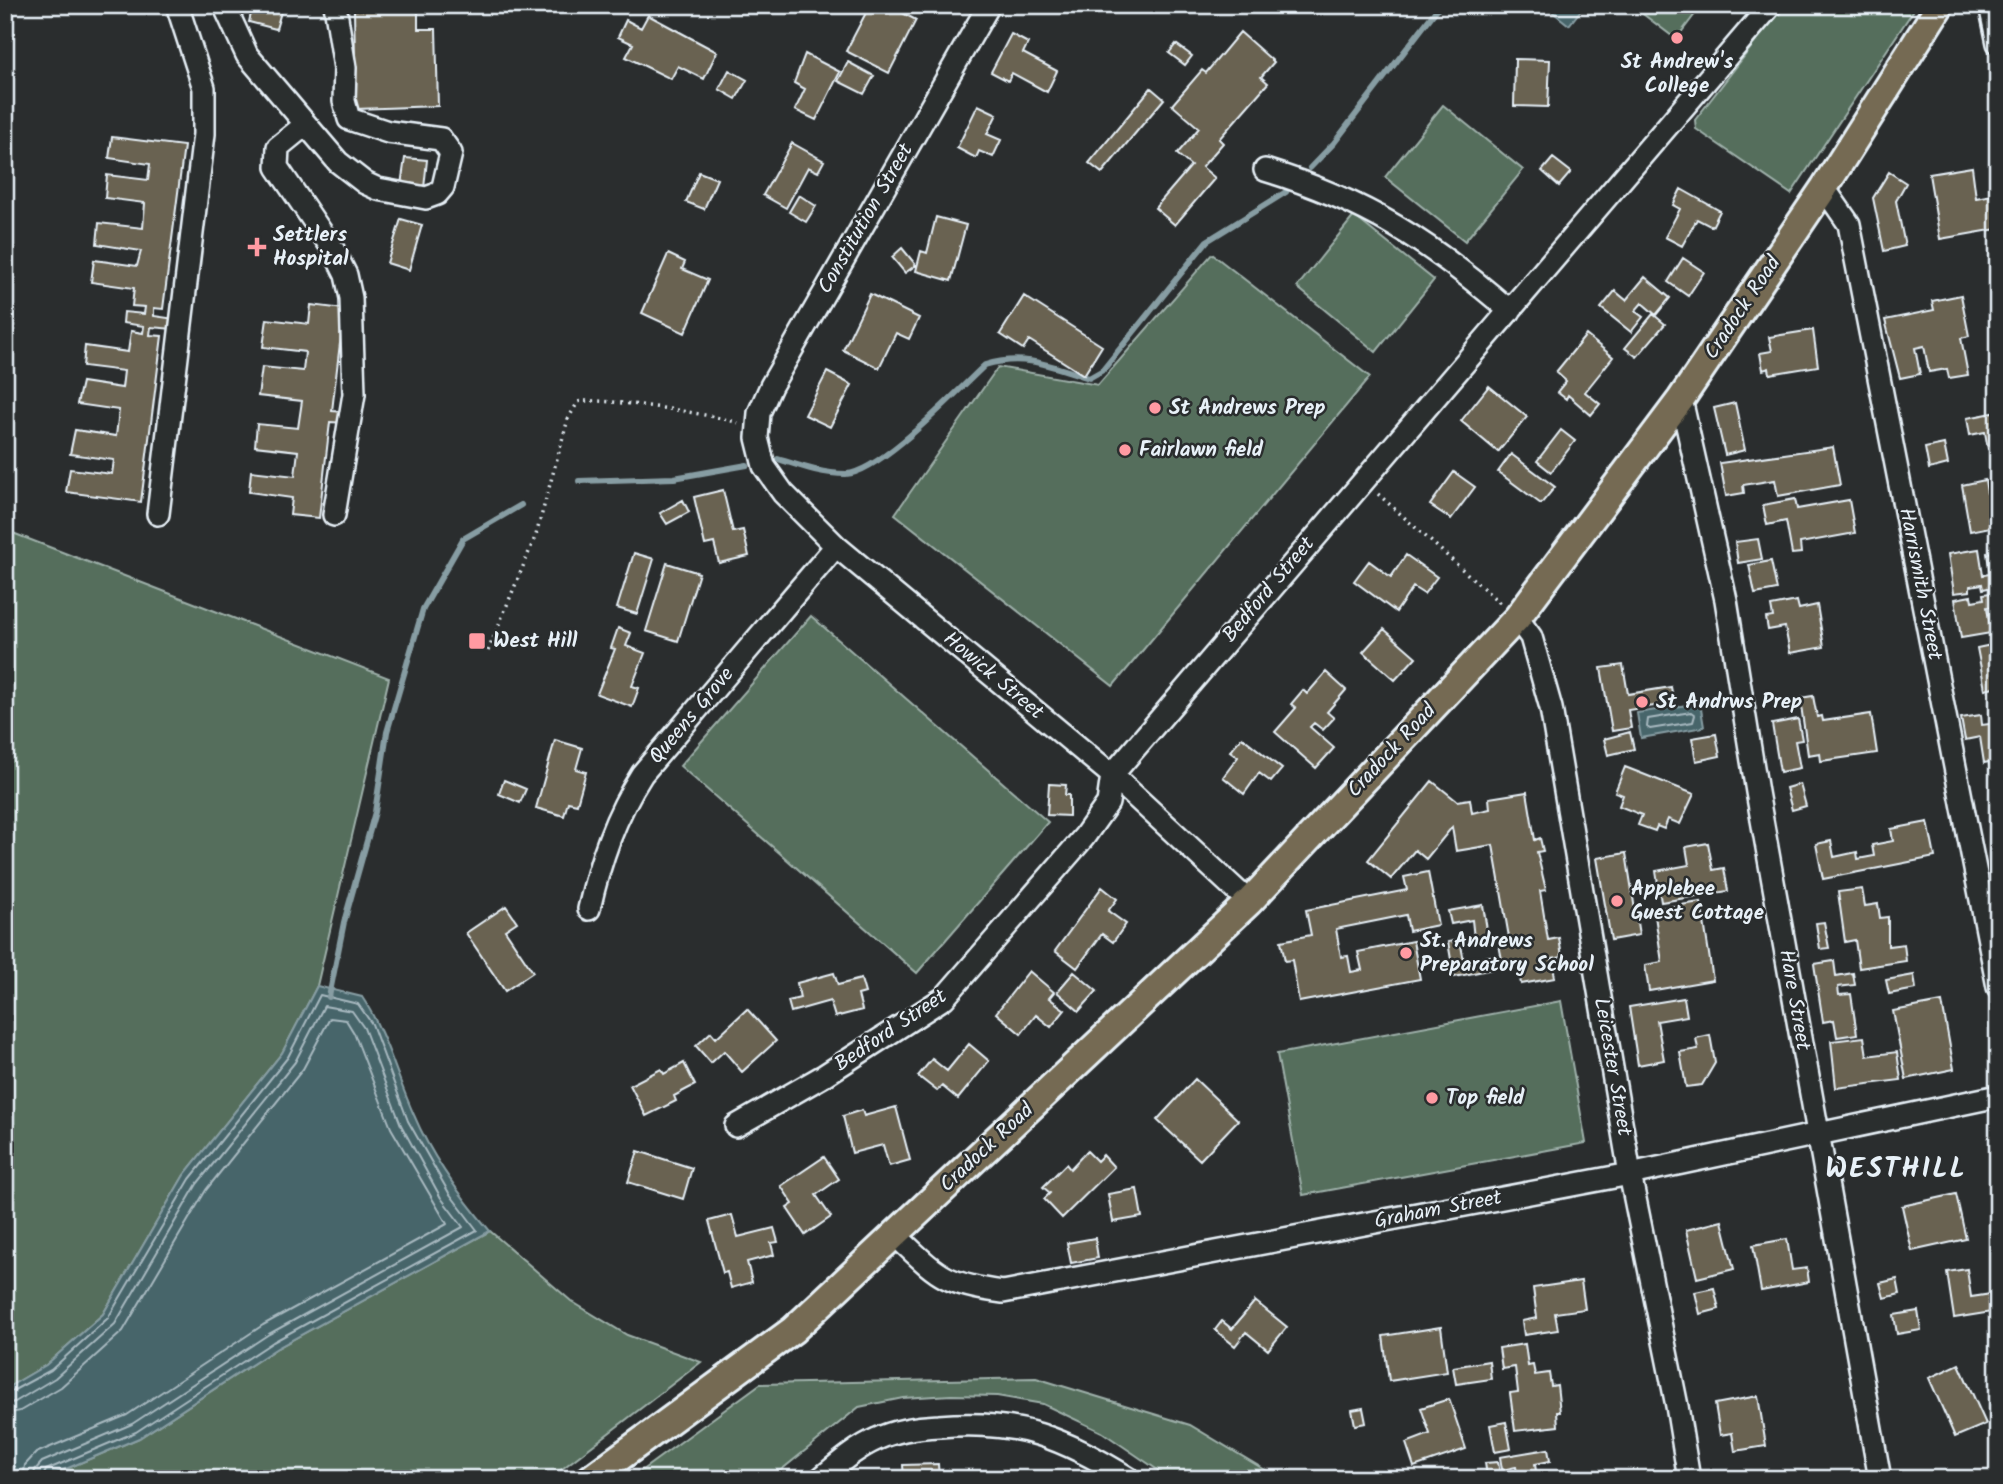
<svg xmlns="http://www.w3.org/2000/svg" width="2003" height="1484" font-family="Kalam,sans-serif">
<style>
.green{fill:#556e5c;stroke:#9eb0aa;stroke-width:2}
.water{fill:#47656b;stroke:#879da3;stroke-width:2}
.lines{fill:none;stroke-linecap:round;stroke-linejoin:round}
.shore{stroke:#a8b9c0;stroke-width:2}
.stream{stroke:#879da3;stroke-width:6}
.building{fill:#696251;stroke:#e8f1f8;stroke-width:2}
.minor-casing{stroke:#e8f1f8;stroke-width:26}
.major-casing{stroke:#e8f1f8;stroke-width:32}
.path{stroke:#e8f1f8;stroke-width:3.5;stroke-dasharray:2 5;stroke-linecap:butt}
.minor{stroke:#2a2d2e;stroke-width:21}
.major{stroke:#746b52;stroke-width:26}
.poi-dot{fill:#ff9aa2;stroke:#2a2d2e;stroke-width:2.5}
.labels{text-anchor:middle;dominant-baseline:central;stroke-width:5;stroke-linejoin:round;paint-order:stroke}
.poi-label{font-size:21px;font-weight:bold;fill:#e8f1f8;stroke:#2a2d2e;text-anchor:start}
.street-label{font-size:21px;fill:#e8f1f8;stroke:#2a2d2e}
.district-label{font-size:28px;font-weight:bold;letter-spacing:2px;fill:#e8f1f8;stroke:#2a2d2e}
</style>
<rect width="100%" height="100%" fill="#2a2d2e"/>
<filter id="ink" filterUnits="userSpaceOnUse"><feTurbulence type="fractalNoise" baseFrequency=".0143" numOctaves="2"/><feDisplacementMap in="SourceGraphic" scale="14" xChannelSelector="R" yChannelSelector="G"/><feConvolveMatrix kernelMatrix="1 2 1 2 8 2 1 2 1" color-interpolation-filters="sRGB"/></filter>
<g filter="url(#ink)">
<path class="green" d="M 1631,5 L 1702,5 L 1676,39 Z
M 1784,5 L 1917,5 L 1791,194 L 1696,129 L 1695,120 Z
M 1443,105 L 1523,170 L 1465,241 L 1385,177 Z
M 1354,216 L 1434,280 L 1376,352 L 1297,287 Z
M 1212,254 L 1370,377 L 1113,686 L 895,514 L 998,367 L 1098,385 Z
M 5,530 L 389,678 L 317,986 L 282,1053 L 184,1175 L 103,1314 L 46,1365 L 5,1389 Z
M 811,616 L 1048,822 L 917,973 L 680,766 Z
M 1561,1001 L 1586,1143 L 1303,1195 L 1277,1054 Z
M 490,1231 L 571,1301 L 627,1335 L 701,1362 L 549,1479 L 42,1479 L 139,1438 L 277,1348 Z
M 1036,1378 L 1190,1425 L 1280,1479 L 1171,1479 L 1102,1432 L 1043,1404 L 997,1396 L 951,1395 L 903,1398 L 859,1407 L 770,1479 L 630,1479 L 760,1384 Z"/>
<path class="water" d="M 1575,5 L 1581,10 L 1569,25 L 1545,6 Z
M 1700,703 L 1704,727 L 1641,738 L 1637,713 Z
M 317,986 L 362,997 C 386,1033 396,1075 414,1115 C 432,1158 460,1196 490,1231 L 277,1348 L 139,1438 L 42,1479 L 5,1479 L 5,1389 L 46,1365 L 103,1314 L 184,1175 L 282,1053 Z"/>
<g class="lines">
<path class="shore" d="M 1691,712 L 1695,715 L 1693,722 L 1650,729 L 1647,727 L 1648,719 Z
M 5,1395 L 51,1370 L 108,1318 L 190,1179 L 288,1057 L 320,995 L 358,1004 L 372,1024 L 408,1121 L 449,1193 L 477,1230 L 273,1342 L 136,1432 L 46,1470 L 42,1479
M 5,1404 L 15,1402 L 55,1378 L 115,1324 L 197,1184 L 295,1062 L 324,1006 L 352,1011 L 364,1028 L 401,1125 L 441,1198 L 463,1227 L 269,1334 L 132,1424 L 42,1462 L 35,1470 L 33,1479
M 5,1414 L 20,1411 L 61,1387 L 123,1331 L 206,1190 L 303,1069 L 330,1018 L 346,1020 L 354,1033 L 391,1128 L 447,1224 L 263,1325 L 127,1415 L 36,1453 L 25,1465 L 23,1479"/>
<path class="stream" d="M 1310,168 L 1334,143 L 1440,5
M 778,459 C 800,466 822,474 846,474 C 880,473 957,391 985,365 C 1024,353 1051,366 1089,378 L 1103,370 L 1207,241 L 1286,192
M 579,481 L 674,478 L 747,465
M 329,997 L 344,922 L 375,812 L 387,732 L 423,609 L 463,539 L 521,505"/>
</g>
<path class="building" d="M 253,5 L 283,5 L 276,29 L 249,22 Z
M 870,5 L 896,5 L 895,9 L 916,20 L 889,73 L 846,51 Z
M 418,8 L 418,29 L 436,29 L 438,106 L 356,109 L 354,10 Z
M 648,15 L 717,52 L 704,79 L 678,66 L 671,79 L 626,57 L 633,44 L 618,37 L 626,20 L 641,28 Z
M 1240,32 L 1274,62 L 1261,77 L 1268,83 L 1219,139 L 1223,143 L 1202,167 L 1215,178 L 1175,225 L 1155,208 L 1191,166 L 1177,154 L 1199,128 L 1172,105 L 1202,70 L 1206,73 Z
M 1011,34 L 1028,43 L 1023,53 L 1057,71 L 1047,92 L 1012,73 L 1008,81 L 991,72 Z
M 1176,44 L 1192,56 L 1185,65 L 1169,53 Z
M 805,54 L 840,72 L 816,120 L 795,110 L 805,89 L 794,83 Z
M 1515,59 L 1550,60 L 1548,107 L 1514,106 Z
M 848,62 L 874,76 L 864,94 L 838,81 Z
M 729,70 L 747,80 L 736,99 L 719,89 Z
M 1151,88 L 1164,99 L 1102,173 L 1089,163 Z
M 978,105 L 997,114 L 987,134 L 1001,140 L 993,157 L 979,151 L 976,158 L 957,148 Z
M 112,137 L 184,146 L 163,309 L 154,308 L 154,316 L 175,319 L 173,329 L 151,327 L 150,335 L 162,336 L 141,502 L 66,492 L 70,469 L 112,474 L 114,460 L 70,454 L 75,430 L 116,436 L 119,410 L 77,404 L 82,382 L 122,388 L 124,371 L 83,366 L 85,346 L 128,352 L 131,331 L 143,333 L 144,326 L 123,323 L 124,312 L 144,314 L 145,307 L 132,306 L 134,288 L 91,282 L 94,260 L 137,266 L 141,251 L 97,244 L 99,223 L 143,228 L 145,203 L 105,198 L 107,175 L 148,180 L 150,164 L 109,158 Z
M 792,143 L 824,161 L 818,172 L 808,167 L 786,208 L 763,195 Z
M 405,158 L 427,160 L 424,188 L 401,185 Z
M 1553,158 L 1571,172 L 1559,186 L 1542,171 Z
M 1972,167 L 1976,198 L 1992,195 L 1997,229 L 1940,239 L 1929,174 Z
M 699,172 L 717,179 L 704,209 L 686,202 Z
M 1889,172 L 1906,183 L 1896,201 L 1905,246 L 1884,251 L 1873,198 Z
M 1681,189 L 1720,211 L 1712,227 L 1697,219 L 1682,246 L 1665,237 L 1680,209 L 1673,205 Z
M 799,195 L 816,206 L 806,222 L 789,212 Z
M 936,217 L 966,225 L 951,281 L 916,271 L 921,251 L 927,253 Z
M 401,219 L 422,225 L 409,270 L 387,263 Z
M 902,248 L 916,265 L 905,273 L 892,257 Z
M 668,254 L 685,262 L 682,269 L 708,280 L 685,333 L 642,313 Z
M 1683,258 L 1704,272 L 1688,296 L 1668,282 Z
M 1645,277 L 1670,298 L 1656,315 L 1642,303 L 1635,311 L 1643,317 L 1631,332 L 1601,308 L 1615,291 L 1626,300 Z
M 870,294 L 919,318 L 909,339 L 896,333 L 879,368 L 843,350 Z
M 1961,295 L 1969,336 L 1961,338 L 1968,375 L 1949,378 L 1947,369 L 1929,372 L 1924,346 L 1915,348 L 1920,374 L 1900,378 L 1885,320 L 1934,310 L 1932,301 Z
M 1024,296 L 1102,346 L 1084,375 L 1029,340 L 1023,349 L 1000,334 Z
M 311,305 L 344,309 L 332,411 L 347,412 L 346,423 L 330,422 L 319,518 L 290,515 L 292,498 L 249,492 L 251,471 L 295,476 L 298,451 L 255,446 L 257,424 L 298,428 L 302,401 L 258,396 L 262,367 L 303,371 L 305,352 L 263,347 L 267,319 L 309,324 Z
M 1653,314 L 1665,324 L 1637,357 L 1625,348 Z
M 1813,330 L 1818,366 L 1770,374 L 1769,368 L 1763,370 L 1760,353 L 1772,351 L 1769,337 Z
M 1586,335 L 1613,357 L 1585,392 L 1600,404 L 1591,415 L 1568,395 L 1566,399 L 1557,392 L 1566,381 L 1556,372 Z
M 827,372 L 852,385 L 830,427 L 805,415 Z
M 1489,386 L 1527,417 L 1498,452 L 1461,421 Z
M 1735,403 L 1745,450 L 1725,455 L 1714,408 Z
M 1998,412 L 1998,447 L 1988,449 L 1985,432 L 1970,435 L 1967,418 Z
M 1561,430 L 1575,441 L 1551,472 L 1537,461 Z
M 1944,444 L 1948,464 L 1929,469 L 1925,448 Z
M 1833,447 L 1840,485 L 1778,496 L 1775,480 L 1743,485 L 1744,493 L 1726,496 L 1720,463 Z
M 1511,454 L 1555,487 L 1541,504 L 1498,472 Z
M 1454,472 L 1475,487 L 1451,519 L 1430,505 Z
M 1985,480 L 1987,493 L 1995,492 L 1998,507 L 1998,512 L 1992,513 L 1995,526 L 1970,531 L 1962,485 Z
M 723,490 L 733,532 L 743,530 L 749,556 L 719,563 L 714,543 L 705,545 L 694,497 Z
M 1795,499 L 1797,509 L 1849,500 L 1855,533 L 1800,543 L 1801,553 L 1792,554 L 1786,521 L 1767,525 L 1763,505 Z
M 683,500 L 689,512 L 667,524 L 660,513 Z
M 1758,539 L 1762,559 L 1738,563 L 1735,542 Z
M 1979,549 L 1983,575 L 1990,574 L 1987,553 L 1998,551 L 1998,586 L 1983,589 L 1982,584 L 1970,586 L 1970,591 L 1954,593 L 1948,554 Z
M 634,553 L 654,559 L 637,614 L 617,608 Z
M 1406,555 L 1437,577 L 1424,594 L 1413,587 L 1396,612 L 1354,581 L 1369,561 L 1391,577 Z
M 1771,561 L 1777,590 L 1755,594 L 1749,565 Z
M 667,563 L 699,573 L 678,641 L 646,631 Z
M 1998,592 L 1998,627 L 1994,606 L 1987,607 L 1991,633 L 1961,638 L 1955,599 L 1971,596 L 1972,601 L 1984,599 L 1983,594 Z
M 1797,601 L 1799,609 L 1817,605 L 1824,647 L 1790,653 L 1785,627 L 1768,630 L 1766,618 L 1773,617 L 1771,606 Z
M 618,628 L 631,633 L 626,646 L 645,653 L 632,686 L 639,688 L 632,707 L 597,694 L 615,649 L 611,648 Z
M 1384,629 L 1416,657 L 1395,680 L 1363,652 Z
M 1996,644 L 1998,686 L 1985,689 L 1977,648 Z
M 1623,665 L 1628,694 L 1671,687 L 1674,703 L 1628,710 L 1631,728 L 1612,731 L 1601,668 Z
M 1326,672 L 1346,690 L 1327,712 L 1334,718 L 1323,730 L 1314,723 L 1310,727 L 1334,748 L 1316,768 L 1275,732 L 1296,708 L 1291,704 L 1303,690 L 1307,694 Z
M 1813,696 L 1817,717 L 1822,716 L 1823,721 L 1871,714 L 1877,753 L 1821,761 L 1820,753 L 1808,755 L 1800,698 Z
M 1981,715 L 1982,725 L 1998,723 L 1998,774 L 1992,775 L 1989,762 L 1984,763 L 1980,737 L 1965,740 L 1961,718 Z
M 1798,719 L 1802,740 L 1795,741 L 1800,768 L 1780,772 L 1772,724 Z
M 1630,732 L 1634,749 L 1608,755 L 1604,739 Z
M 1716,734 L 1720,756 L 1696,761 L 1692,738 Z
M 1242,737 L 1282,769 L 1271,782 L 1259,773 L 1244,794 L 1223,777 L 1238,757 L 1230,751 Z
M 555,740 L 582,748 L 576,769 L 586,772 L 577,804 L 568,802 L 564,816 L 536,808 Z
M 1625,767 L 1694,794 L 1680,824 L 1668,819 L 1664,829 L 1657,826 L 1655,831 L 1638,825 L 1642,815 L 1619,806 L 1623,795 L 1615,792 Z
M 504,780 L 526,789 L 520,803 L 499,794 Z
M 1432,781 L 1457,801 L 1470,799 L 1472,813 L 1490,809 L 1489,798 L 1527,792 L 1535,840 L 1540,838 L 1543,851 L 1537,852 L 1546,890 L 1540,891 L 1548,940 L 1559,938 L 1562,957 L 1552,959 L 1555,978 L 1521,984 L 1518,967 L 1504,969 L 1499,945 L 1510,943 L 1493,845 L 1456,851 L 1452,827 L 1426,859 L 1415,850 L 1391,879 L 1368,860 Z
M 1049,784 L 1066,785 L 1065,795 L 1069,795 L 1069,816 L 1047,815 Z
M 1800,784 L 1806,806 L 1792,810 L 1786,788 Z
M 1928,822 L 1935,857 L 1823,879 L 1816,844 L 1831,841 L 1834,857 L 1857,852 L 1858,859 L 1874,856 L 1872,845 L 1893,841 L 1891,829 Z
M 1708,843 L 1713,870 L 1724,868 L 1728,891 L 1661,902 L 1656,871 L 1689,865 L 1686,847 Z
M 1626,853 L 1639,935 L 1611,940 L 1597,858 Z
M 1428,872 L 1438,925 L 1409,931 L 1406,915 L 1336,929 L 1341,957 L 1348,956 L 1351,972 L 1362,970 L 1358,952 L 1413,941 L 1420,979 L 1299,1002 L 1292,960 L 1285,961 L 1281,941 L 1311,935 L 1306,910 L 1407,890 L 1404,877 Z
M 1102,887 L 1117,899 L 1108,911 L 1126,924 L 1113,942 L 1102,934 L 1077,968 L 1055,951 Z
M 1862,889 L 1865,906 L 1878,904 L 1880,918 L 1888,917 L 1888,946 L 1904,944 L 1906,961 L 1859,968 L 1855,940 L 1845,942 L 1838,892 Z
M 1701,902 L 1713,980 L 1649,991 L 1645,965 L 1662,962 L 1654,909 Z
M 1483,905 L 1488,936 L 1474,938 L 1472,920 L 1451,924 L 1448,911 Z
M 506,906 L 517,922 L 505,930 L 533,972 L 505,991 L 466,933 Z
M 1824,922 L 1829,948 L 1820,949 L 1816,923 Z
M 1460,940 L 1464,961 L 1490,956 L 1493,969 L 1454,977 L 1448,942 Z
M 1834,961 L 1836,976 L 1853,973 L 1855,985 L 1838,987 L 1839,995 L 1851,994 L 1857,1034 L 1837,1037 L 1834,1020 L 1823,1022 L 1814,964 Z
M 1029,971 L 1054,992 L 1049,998 L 1065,1010 L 1051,1027 L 1036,1015 L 1021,1034 L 996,1013 Z
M 1074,972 L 1097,991 L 1079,1011 L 1057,992 Z
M 834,973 L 838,985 L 861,979 L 865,993 L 858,995 L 862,1010 L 835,1017 L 830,1001 L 791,1012 L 788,1001 L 800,998 L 797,983 Z
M 1914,975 L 1916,989 L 1889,994 L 1886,980 Z
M 1684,998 L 1687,1016 L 1657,1021 L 1664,1060 L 1638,1065 L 1629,1007 Z
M 1942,1002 L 1954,1069 L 1906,1079 L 1893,1011 Z
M 747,1009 L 776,1041 L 742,1072 L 724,1051 L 711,1063 L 696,1046 L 711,1032 L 716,1038 Z
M 1710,1035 L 1715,1063 L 1702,1085 L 1686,1087 L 1680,1052 L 1698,1049 L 1696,1038 Z
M 1864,1037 L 1867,1056 L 1897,1052 L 1901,1080 L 1836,1088 L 1831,1041 Z
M 969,1044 L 989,1061 L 958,1099 L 942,1086 L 937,1091 L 918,1076 L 932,1059 L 947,1071 Z
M 684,1063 L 695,1085 L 674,1096 L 676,1101 L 646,1116 L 630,1085 L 661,1069 L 664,1074 Z
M 1195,1079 L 1238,1120 L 1200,1160 L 1157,1120 Z
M 896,1107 L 910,1160 L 889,1166 L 883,1145 L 852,1153 L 843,1116 L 862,1110 L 864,1116 Z
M 638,1151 L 692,1168 L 683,1199 L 628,1182 Z
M 1087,1151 L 1097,1161 L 1103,1155 L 1114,1167 L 1062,1218 L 1044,1199 L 1050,1193 L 1043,1187 L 1066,1164 L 1070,1169 Z
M 824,1157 L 839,1179 L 816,1195 L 831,1217 L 805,1235 L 787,1208 L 793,1204 L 781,1186 Z
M 1137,1189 L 1142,1217 L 1113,1222 L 1108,1194 Z
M 1956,1194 L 1966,1239 L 1912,1251 L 1902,1206 Z
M 732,1215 L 738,1237 L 774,1228 L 778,1242 L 771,1243 L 774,1255 L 747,1262 L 752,1282 L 731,1288 L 727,1272 L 723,1273 L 709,1221 Z
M 1722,1221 L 1734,1269 L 1697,1278 L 1686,1230 Z
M 1095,1238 L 1098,1258 L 1071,1263 L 1067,1243 Z
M 1787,1239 L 1792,1270 L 1807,1268 L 1809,1282 L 1761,1291 L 1753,1245 Z
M 1967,1269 L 1971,1297 L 1998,1293 L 1998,1311 L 1954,1318 L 1947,1272 Z
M 1897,1279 L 1900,1294 L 1884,1298 L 1880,1283 Z
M 1581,1281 L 1585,1309 L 1555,1313 L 1558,1330 L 1524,1335 L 1522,1321 L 1537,1318 L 1533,1288 Z
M 1714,1288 L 1719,1309 L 1700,1314 L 1695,1292 Z
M 1255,1301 L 1287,1327 L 1268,1350 L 1246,1332 L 1235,1346 L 1215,1330 L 1222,1321 L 1232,1329 Z
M 1918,1311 L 1921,1330 L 1897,1334 L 1894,1315 Z
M 1441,1327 L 1447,1372 L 1389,1381 L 1383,1336 Z
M 1525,1344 L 1528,1366 L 1533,1365 L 1535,1375 L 1549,1373 L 1551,1386 L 1557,1385 L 1560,1412 L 1557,1412 L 1558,1426 L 1515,1431 L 1510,1393 L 1518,1392 L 1515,1367 L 1502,1369 L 1499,1348 Z
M 1489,1361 L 1491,1379 L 1456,1384 L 1453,1367 Z
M 1959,1364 L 1986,1424 L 1955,1437 L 1929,1378 Z
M 1758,1396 L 1766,1446 L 1735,1451 L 1732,1433 L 1720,1435 L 1715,1404 Z
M 1449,1399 L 1466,1449 L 1414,1467 L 1406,1443 L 1430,1434 L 1421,1408 Z
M 1363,1408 L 1366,1423 L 1355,1425 L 1352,1410 Z
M 1506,1422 L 1511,1449 L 1495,1452 L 1490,1425 Z
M 1548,1449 L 1550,1461 L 1535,1464 L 1537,1479 L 1518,1479 L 1516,1467 L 1502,1470 L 1500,1457 Z
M 1498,1462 L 1500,1474 L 1487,1476 L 1485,1463 Z
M 938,1464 L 939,1479 L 904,1479 L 903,1465 Z"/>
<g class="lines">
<defs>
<path id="minor" d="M 224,5 L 247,55 L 338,162 L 365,183 L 378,189 L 426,198 L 437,194 L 443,187 L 451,153 L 441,139 L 388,132 L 349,119 L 344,101 L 345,68 L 335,5
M 989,5 L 771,386 L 759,413 L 757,438 L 764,466 L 783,493 L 836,546 L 1112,775 L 1249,902
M 1990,5 L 1998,43
M 305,125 L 278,147 L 277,167 L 334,251 L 346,275 L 351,298 L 354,394 L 334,515
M 1265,170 C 1367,201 1430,242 1510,311
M 1824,188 L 1849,224 L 1998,987
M 1681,399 L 1726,600 L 1757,792 L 1880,1479
M 158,514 L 204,134 L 204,88 L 177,5
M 1517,618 L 1531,637 L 1551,708 L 1630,1174 L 1677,1406 L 1689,1479
M 589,909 C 600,860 615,816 642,774 L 836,546
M 736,1126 L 825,1075 L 944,998 L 1084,837 L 1108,803 L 1112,775 L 1771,5
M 894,1234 C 938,1275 942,1284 1003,1292 L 1630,1174 L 1998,1096
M 820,1479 C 837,1465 856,1448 877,1439 C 896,1430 918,1427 939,1426 C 1019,1419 1063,1438 1130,1479"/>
<path id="major" d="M 590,1479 L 793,1330 L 1249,902 L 1517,618 L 1681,399 L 1824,188 L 1940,5"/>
</defs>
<use href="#minor" class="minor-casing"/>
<use href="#major" class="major-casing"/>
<path class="path" d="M 1378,494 L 1500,603
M 488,651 L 536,535 L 568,419 L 578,402 C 595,396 719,415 738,423
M 5,1455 L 23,1479"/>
<use href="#minor" class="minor"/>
<use href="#major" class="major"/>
</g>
</g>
<g class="poi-dot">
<circle cx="1677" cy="38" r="7"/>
<path d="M253.5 236.5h7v7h7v7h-7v7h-7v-7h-7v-7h7z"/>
<circle cx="1155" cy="408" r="7"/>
<circle cx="1125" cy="450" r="7"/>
<rect x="468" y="632" width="18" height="18" rx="3.5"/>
<circle cx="1642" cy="702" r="7"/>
<circle cx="1617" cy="901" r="7"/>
<circle cx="1406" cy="953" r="7"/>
<circle cx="1432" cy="1098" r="7"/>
</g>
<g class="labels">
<g class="poi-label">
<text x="1677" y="62" text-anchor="middle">St Andrew's<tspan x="1677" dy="24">College</tspan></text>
<text x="273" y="235">Settlers<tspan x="273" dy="24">Hospital</tspan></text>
<text x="1169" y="408">St Andrews Prep</text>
<text x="1139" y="450">Fairlawn field</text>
<text x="493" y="641">West Hill</text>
<text x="1656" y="702">St Andrws Prep</text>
<text x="1631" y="889">Applebee<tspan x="1631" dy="24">Guest Cottage</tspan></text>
<text x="1420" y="941">St. Andrews<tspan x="1420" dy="24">Preparatory School</tspan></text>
<text x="1446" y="1098">Top field</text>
</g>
<g class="street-label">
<text transform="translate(866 219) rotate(-60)">Constitution Street</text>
<text transform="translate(1743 308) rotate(-56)">Cradock Road</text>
<text transform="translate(1920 584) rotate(79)">Harrismith Street</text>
<text transform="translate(1269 590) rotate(-50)">Bedford Street</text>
<text transform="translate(993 676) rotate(40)">Howick Street</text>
<text transform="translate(692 716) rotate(-50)">Queens Grove</text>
<text transform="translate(1392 751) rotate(-47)">Cradock Road</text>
<text transform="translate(1794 1000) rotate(80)">Hare Street</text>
<text transform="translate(891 1031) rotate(-34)">Bedford Street</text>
<text transform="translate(1612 1067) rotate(80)">Leicester Street</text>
<text transform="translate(987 1148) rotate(-43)">Cradock Road</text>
<text transform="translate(1438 1210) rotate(-11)">Graham Street</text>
</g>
<g class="district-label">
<text x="1896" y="1169">WESTHILL</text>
</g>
</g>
<rect width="2003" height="1484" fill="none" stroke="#2a2d2e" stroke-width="28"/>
<rect x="14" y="14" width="1975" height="1456" fill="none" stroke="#e8f1f8" stroke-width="2.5" filter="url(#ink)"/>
</svg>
